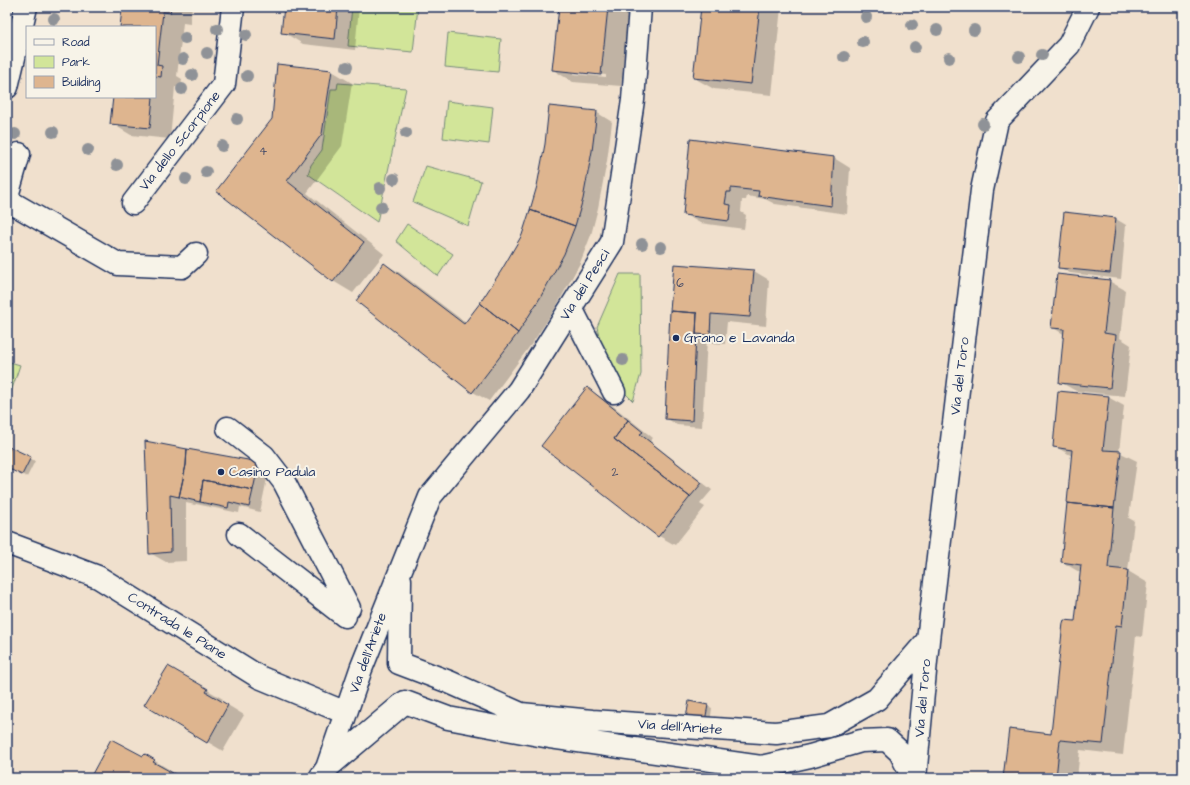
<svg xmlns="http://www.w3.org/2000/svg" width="1190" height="785" font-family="'Architects Daughter',sans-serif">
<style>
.green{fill:#d2e599;stroke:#768a7c}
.shadow{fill:#0003;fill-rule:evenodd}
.building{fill:#deb58f;stroke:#1b2f5e}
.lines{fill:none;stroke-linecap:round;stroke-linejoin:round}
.minor-casing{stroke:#1b2f5e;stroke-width:25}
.minor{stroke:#f7f3e8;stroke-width:22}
.tree{fill:#8f9297}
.poi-dot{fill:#1b2f5e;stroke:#f7f3e8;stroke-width:1.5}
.labels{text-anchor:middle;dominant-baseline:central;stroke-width:4;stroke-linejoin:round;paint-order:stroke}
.number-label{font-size:12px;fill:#4c506a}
.street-label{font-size:14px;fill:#1b2f5e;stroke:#f7f3e8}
.poi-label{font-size:14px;fill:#1b2f5e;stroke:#f7f3e8;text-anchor:start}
</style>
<rect width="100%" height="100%" fill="#f0e0cd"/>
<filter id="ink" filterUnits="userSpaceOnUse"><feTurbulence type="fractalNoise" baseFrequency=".025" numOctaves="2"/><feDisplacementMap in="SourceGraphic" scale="8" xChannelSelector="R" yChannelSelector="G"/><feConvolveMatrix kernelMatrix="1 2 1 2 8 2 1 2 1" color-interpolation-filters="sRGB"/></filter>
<g filter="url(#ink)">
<path class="green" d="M 352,7 L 418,7 L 413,52 L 348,46 Z
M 448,33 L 501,39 L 498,72 L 445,67 Z
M 338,83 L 406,88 L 377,222 L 308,174 L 311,165 L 322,150 L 331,89 L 337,89 Z
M 447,101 L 493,107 L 489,144 L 443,138 Z
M 426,166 L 481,181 L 468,226 L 413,202 Z
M 407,224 L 453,254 L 438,276 L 396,241 Z
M 620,274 L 640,274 L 641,374 L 633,401 L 621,389 L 604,358 L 597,327 Z
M 7,361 L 20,365 L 7,404 Z"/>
<path class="shadow" d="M 132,7 L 192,7 L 190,24 L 183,23 L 177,76 L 182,79 L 181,88 L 175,87 L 170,139 L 131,135 L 111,123 L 114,97 L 155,97 L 155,27 L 121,27 L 131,11 Z
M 285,7 L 359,7 L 355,50 L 303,44 L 283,32 Z
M 560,7 L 629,7 L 621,86 L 573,82 L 553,70 ZM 573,72 L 606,75 L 606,77 L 573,74 Z
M 702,7 L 781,7 L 772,95 L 714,89 L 694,78 Z
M 278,65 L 332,71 L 352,83 L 342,146 L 307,193 L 384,254 L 353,293 L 333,281 L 217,191 L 273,119 Z
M 596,112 L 612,122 L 607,161 L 598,208 L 591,235 L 580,263 L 556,307 L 533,342 L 489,401 L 473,392 L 357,301 L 385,264 L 400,273 L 466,323 L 491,288 Z
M 690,140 L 834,158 L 850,168 L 847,214 L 775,204 L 765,199 L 747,196 L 746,200 L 742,200 L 741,212 L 746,215 L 744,229 L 700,223 L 684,214 Z
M 1116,219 L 1126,225 L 1121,279 L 1070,273 L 1059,267 Z
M 754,271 L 769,280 L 766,326 L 727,322 L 725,344 L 713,343 L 707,339 L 702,427 L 677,425 L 666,418 L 671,311 Z
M 1109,281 L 1125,290 L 1120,338 L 1131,345 L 1125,396 L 1076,391 L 1060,382 L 1065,335 L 1052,327 Z
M 587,389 L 603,398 L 653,438 L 650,441 L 712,490 L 700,504 L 705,507 L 675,545 L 659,536 L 543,446 Z
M 1108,397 L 1124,406 L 1119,452 L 1137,461 L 1129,517 L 1127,517 L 1134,521 L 1128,571 L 1148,583 L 1142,637 L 1136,636 L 1123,755 L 1080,750 L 1077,778 L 1004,778 L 1052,735 L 1076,622 L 1081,573 L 1062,562 L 1072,456 L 1054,446 Z
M 146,442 L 259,463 L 269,469 L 260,512 L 240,507 L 239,513 L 196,504 L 195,505 L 186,503 L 186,561 L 166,562 L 150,553 Z
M 30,458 L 35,461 L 27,477 L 7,467 L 7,460 Z
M 168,667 L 223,699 L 221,701 L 244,715 L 223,751 L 145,705 Z
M 707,706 L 712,708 L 710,723 L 687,718 Z
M 145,755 L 170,770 L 168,772 L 180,778 L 96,778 L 143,758 Z"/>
<path class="building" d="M 131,7 L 171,7 L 170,13 L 163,12 L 157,65 L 162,66 L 161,77 L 155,76 L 155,78 L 155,27 L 120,27 L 122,9 L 131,10 Z
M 284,7 L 338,7 L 335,39 L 281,33 Z
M 559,7 L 608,7 L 601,75 L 552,70 Z
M 701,7 L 760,7 L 751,84 L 693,78 Z
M 277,64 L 332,70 L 322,134 L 287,181 L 364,242 L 333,282 L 216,191 L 272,119 Z
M 113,97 L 153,97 L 150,128 L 110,124 Z
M 549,106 L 597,111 L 592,151 L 583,199 L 575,226 L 530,210 L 537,186 L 545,144 Z
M 690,139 L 834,157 L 831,206 L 758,196 L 759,191 L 731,188 L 731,192 L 727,192 L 725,204 L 731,205 L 729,221 L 683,215 Z
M 530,210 L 575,226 L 564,254 L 540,298 L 518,333 L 480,303 L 501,271 L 522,235 Z
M 1064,212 L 1116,218 L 1110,273 L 1058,268 Z
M 384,263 L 464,324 L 480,303 L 518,333 L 472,393 L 356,301 Z
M 674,264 L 754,270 L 750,317 L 711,314 L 710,335 L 696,334 L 697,313 L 670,311 Z
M 1057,274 L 1110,280 L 1104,333 L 1116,335 L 1110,388 L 1059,383 L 1064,329 L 1051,328 Z
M 670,311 L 697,313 L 692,421 L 665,419 Z
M 587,387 L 628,420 L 614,439 L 690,497 L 658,537 L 541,446 Z
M 1058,391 L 1109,396 L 1103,450 L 1121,451 L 1114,508 L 1067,503 L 1072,450 L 1053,447 Z
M 628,420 L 643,432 L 640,434 L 702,483 L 690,497 L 614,439 Z
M 145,441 L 187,449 L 186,465 L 179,497 L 170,495 L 171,552 L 149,554 Z
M 10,447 L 31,457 L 22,475 L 7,468 L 7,456 Z
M 187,449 L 259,462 L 253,490 L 203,480 L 200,502 L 179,497 L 186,465 Z
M 203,480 L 253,490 L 249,507 L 229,502 L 228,508 L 200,502 Z
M 1067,503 L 1114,508 L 1108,568 L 1128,570 L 1122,626 L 1116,625 L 1103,744 L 1060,740 L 1056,778 L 1003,778 L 1009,729 L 1051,734 L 1063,623 L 1064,620 L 1075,621 L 1081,565 L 1061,562 Z
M 168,666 L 208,689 L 206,692 L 228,705 L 207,743 L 144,705 Z
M 689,701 L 708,705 L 705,721 L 686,718 Z
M 111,739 L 143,756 L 145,754 L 155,760 L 153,762 L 182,778 L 94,778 L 91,776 Z"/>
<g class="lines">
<defs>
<path id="minor" d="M 7,87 L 26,7
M 7,196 L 19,154
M 7,200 L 118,264 L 182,267 L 196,254
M 133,203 L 224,84 L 233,7
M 571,308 L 614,392
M 228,428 L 264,456 L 284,482 L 349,608
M 239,534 L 345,616
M 7,543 L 98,577 L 259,677 L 346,713
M 400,580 L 399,663 L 449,682 L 521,714 L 592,721 L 776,733 L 829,726 L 877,699 L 928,640
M 328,767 L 405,702 L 448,718 L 550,737 L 761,767 L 810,756 L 861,741 L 887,740 L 900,752 L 913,778
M 320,778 L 327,768 L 361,669 L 430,497 L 519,390 L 612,242 L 633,100 L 640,7
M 915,778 L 928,640 L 982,190 L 997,121 L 1069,45 L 1088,7"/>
</defs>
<use href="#minor" class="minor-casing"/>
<use href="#minor" class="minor"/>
</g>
<g class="tree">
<circle cx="866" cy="17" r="6"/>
<circle cx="54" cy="19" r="6"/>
<circle cx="912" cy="25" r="6"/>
<circle cx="217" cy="29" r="6"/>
<circle cx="937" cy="30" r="6"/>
<circle cx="974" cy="30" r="6"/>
<circle cx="246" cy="35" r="6"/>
<circle cx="185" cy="38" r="6"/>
<circle cx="863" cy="42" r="6"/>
<circle cx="915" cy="47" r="6"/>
<circle cx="207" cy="53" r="6"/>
<circle cx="1042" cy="55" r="6"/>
<circle cx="844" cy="57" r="6"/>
<circle cx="1019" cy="57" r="6"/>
<circle cx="949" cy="58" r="6"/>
<circle cx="183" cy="59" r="6"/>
<circle cx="347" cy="67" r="6"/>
<circle cx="192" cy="75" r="6"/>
<circle cx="247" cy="76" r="6"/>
<circle cx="182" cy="89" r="6"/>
<circle cx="237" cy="119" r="6"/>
<circle cx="983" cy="124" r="6"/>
<circle cx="53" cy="132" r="6"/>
<circle cx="406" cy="133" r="6"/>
<circle cx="15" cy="134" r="6"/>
<circle cx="222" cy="146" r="6"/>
<circle cx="88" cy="150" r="6"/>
<circle cx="117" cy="165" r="6"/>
<circle cx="206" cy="172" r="6"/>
<circle cx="186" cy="179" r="6"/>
<circle cx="394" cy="179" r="6"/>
<circle cx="380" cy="188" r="6"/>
<circle cx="381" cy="207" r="6"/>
<circle cx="642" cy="244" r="6"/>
<circle cx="661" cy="247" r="6"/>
<circle cx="623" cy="360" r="6"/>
</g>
</g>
<g class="poi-dot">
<circle cx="676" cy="338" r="4"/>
<circle cx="221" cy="472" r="4"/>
</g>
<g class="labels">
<g class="number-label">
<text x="263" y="151">4</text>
<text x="680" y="283">6</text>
<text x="615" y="472">2</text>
</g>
<g class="street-label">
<text transform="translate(180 141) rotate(-52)">Via dello Scorpione</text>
<text transform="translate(585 285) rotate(-58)">Via dei Pesci</text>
<text transform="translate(960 376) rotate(-83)">Via del Toro</text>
<text transform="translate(177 626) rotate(32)">Contrada le Piane</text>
<text transform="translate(368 653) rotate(-70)">Via dell'Ariete</text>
<text transform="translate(923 698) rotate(-85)">Via del Toro</text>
<text transform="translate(680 727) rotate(4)">Via dell'Ariete</text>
</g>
<g class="poi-label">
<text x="684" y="338">Grano e Lavanda</text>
<text x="229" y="472">Casino Padula</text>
</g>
</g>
<rect width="1190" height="785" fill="none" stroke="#f7f3e8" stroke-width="24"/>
<rect x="12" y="12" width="1166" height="761" fill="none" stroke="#1b2f5e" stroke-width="1.5" filter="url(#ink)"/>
<rect x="26" y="26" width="130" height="72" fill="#f7f3e8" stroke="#9fa5b1"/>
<rect x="34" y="39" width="20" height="6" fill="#f7f3e8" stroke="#9fa5b1"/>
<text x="62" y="46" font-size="12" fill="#1b2f5e">Road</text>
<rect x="34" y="56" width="20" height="12" fill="#d2e599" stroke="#9fa5b1"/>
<text x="62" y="66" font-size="12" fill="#1b2f5e">Park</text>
<rect x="34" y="76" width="20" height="12" fill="#deb58f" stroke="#9fa5b1"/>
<text x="62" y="86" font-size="12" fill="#1b2f5e">Building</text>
</svg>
